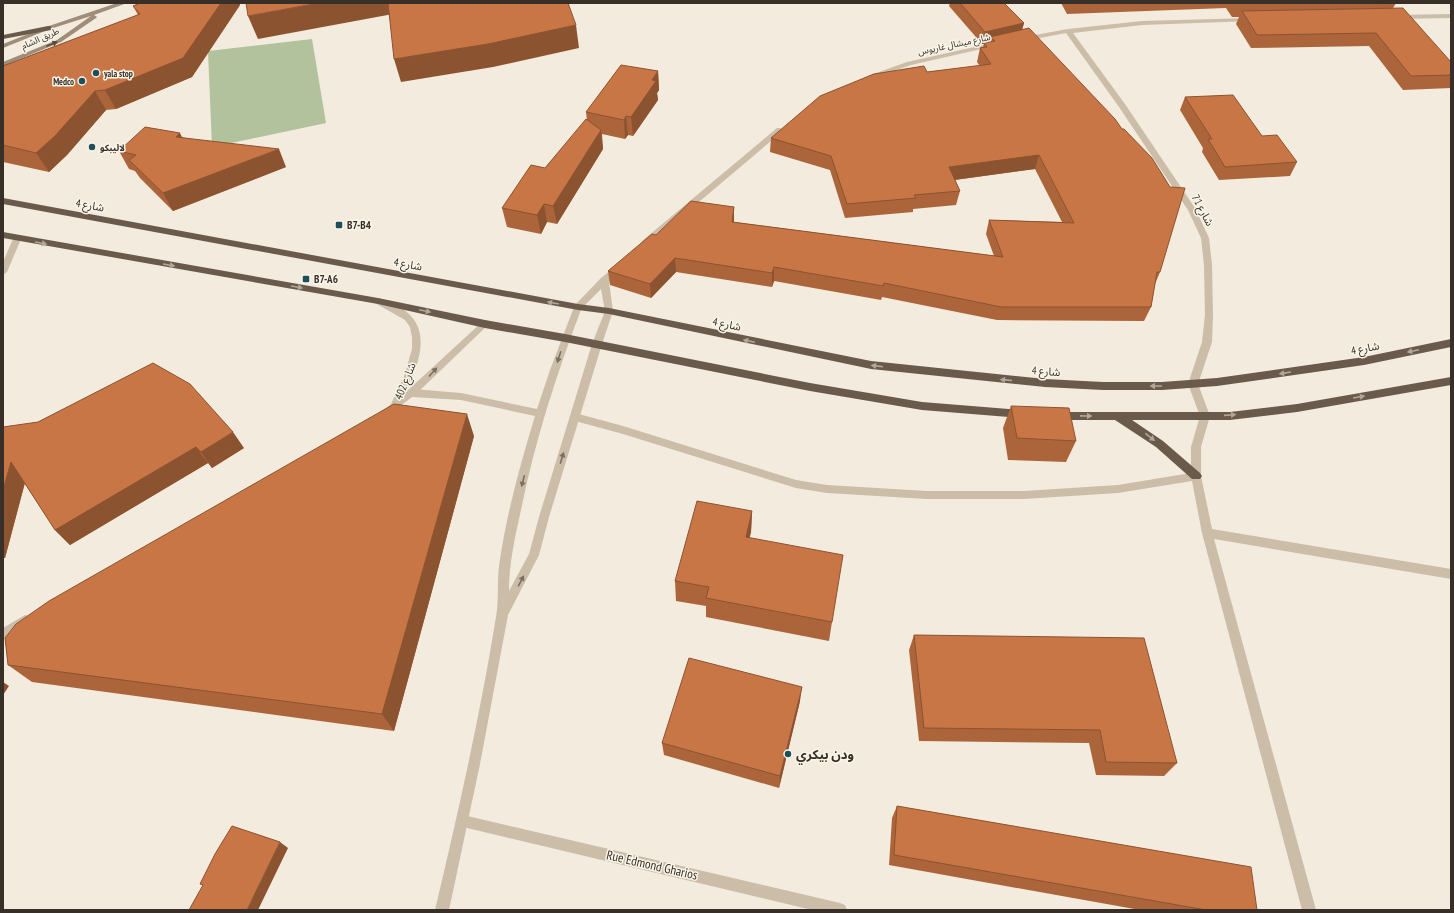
<svg xmlns="http://www.w3.org/2000/svg" width="1454" height="913" font-family="'PT Sans Narrow','Noto Sans Arabic',sans-serif">
<style>
.green{fill:#b1c29c}
.lines{fill:none;stroke-linecap:round;stroke-linejoin:round}
.minor{fill:#cbbda8;fill-rule:evenodd}
.tertiary{fill:#cbbda8;fill-rule:evenodd}
.secondary{fill:#9f8c79;fill-rule:evenodd}
.trunk{fill:#6a5a4c;fill-rule:evenodd}
.wall{fill:#ac653b}
.shaded-wall{fill:#8c5330}
.building{fill:#c87645;stroke:#8c5330}
.oneway{fill:#574b40}
.oneway2{fill:#b2a89a}
.oneway3{fill:#7a6f62}
.poi-dot{fill:#1d4f5b;stroke:#faf5e9;stroke-width:1.5}
.labels{text-anchor:middle;dominant-baseline:central;stroke-width:3;stroke-linejoin:round;paint-order:stroke}
.far-street-label{font-size:9px;fill:#382f28;stroke:#faf5e9}
.far-poi-label{font-size:9px;font-weight:bold;fill:#382f28;stroke:#faf5e9;text-anchor:start}
.street-label{font-size:11px;fill:#382f28;stroke:#faf5e9}
.poi-label{font-size:11px;font-weight:bold;fill:#382f28;stroke:#faf5e9;text-anchor:start}
.near-poi-label{font-size:13px;font-weight:bold;fill:#382f28;stroke:#faf5e9;text-anchor:start}
.near-street-label{font-size:13px;fill:#382f28;stroke:#faf5e9}
</style>
<rect width="100%" height="100%" fill="#f3ebdd"/>
<path class="green" d="M 312,39 L 326,123 L 212,147 L 208,51 Z"/>
<g class="lines">
<path class="minor" d="M 1451,14 L 1451,18 L 1397,19 L 1394,17 L 1397,15 Z
M 1251,18 L 1254,20 L 1253,21 L 1142,25 L 1073,33 L 1125,104 L 1195,208 L 1209,238 L 1212,265 L 1213,315 L 1212,342 L 1198,384 L 1210,416 L 1201,447 L 1201,476 L 1212,529 L 1451,569 L 1451,579 L 1214,539 L 1316,910 L 1302,910 L 1202,533 L 1192,481 L 1118,493 L 1024,499 L 927,499 L 827,493 L 796,488 L 623,434 L 575,421 L 570,417 L 575,413 L 623,426 L 796,480 L 827,485 L 927,491 L 1024,491 L 1118,485 L 1191,473 L 1191,447 L 1200,416 L 1188,384 L 1202,342 L 1205,315 L 1204,265 L 1201,238 L 1188,210 L 1119,107 L 1066,33 L 1024,41 L 1021,39 L 1024,37 L 1068,29 L 1142,21 Z
M 997,42 L 1000,44 L 999,45 L 911,65 L 869,79 L 865,77 L 907,62 Z
M 777,128 L 780,128 L 784,130 L 648,245 L 642,245 L 642,241 Z
M 17,236 L 21,239 L 7,272 L 3,275 L 3,262 L 13,239 Z
M 618,264 L 622,267 L 609,282 L 613,311 L 612,313 L 609,314 L 605,311 L 601,289 L 581,309 L 575,309 L 574,307 L 575,305 L 601,278 Z
M 378,298 C 433,314 426,349 406,392 L 482,322 L 485,321 L 489,324 L 416,394 L 387,416 L 382,412 L 391,404 L 405,374 L 412,349 L 412,337 L 410,327 L 405,320 L 375,303 L 374,301 Z
M 25,615 L 29,616 L 31,620 L 29,624 L 3,639 L 3,628 Z
M 463,815 L 840,903 L 845,905 L 847,910 L 812,910 L 463,827 L 458,826 L 457,821 L 458,816 Z"/>
<path class="tertiary" d="M 578,304 L 582,307 C 557,373 535,440 521,510 C 515,537 509,563 509,591 L 529,554 L 539,517 L 592,344 L 605,311 L 609,308 L 613,311 L 602,344 L 549,517 L 539,555 L 508,615 L 480,764 L 449,910 L 435,910 C 458,813 480,716 496,617 C 499,600 497,583 499,566 C 506,516 520,465 535,416 L 461,400 L 413,397 L 408,393 L 413,389 L 461,393 L 537,409 L 550,370 L 574,307 Z"/>
<path class="secondary" d="M 117,3 L 127,3 L 94,15 L 97,17 L 96,18 L 61,42 L 3,66 L 3,62 L 57,40 L 91,16 L 50,29 L 3,48 L 3,44 L 46,27 Z"/>
<path class="trunk" d="M 48,26 L 51,26 L 51,30 L 3,39 L 3,35 Z
M 3,198 L 578,304 L 609,308 L 871,361 L 1045,379 L 1103,382 L 1162,382 L 1217,378 L 1364,357 L 1451,339 L 1451,347 L 1364,365 L 1217,386 L 1162,390 L 1103,390 L 1045,387 L 871,369 L 609,314 L 578,310 L 3,204 Z
M 3,232 L 378,298 L 485,320 L 565,334 L 810,383 L 922,402 L 1022,410 L 1027,414 L 1022,418 L 922,410 L 810,391 L 565,342 L 485,328 L 378,304 L 3,238 Z
M 1451,377 L 1451,385 L 1297,412 L 1230,420 L 1132,420 L 1163,441 L 1200,473 L 1202,476 L 1200,479 L 1192,479 L 1156,447 L 1115,420 L 1057,420 L 1052,416 L 1057,412 L 1230,412 L 1297,404 Z"/>
</g>
<path class="wall" d="M 140,3 L 239,3 L 240,5 L 192,77 L 116,109 L 106,110 L 67,155 L 49,172 L 3,162 L 3,66 L 138,15 L 133,6 Z
M 950,3 L 1004,3 L 1024,23 L 1022,30 L 1160,272 L 1155,284 L 1151,307 L 1144,321 L 997,320 L 882,297 L 881,300 L 774,281 L 772,287 L 676,272 L 651,298 L 610,285 L 608,271 L 656,235 L 734,207 L 734,222 L 994,256 L 986,234 L 989,220 L 1062,222 L 1035,169 L 955,180 L 960,191 L 956,205 L 913,209 L 913,212 L 845,218 L 830,170 L 770,152 L 771,138 L 927,72 L 980,66 L 977,62 L 980,48 L 983,47 L 984,44 L 982,44 L 949,6 Z
M 1061,3 L 1396,3 L 1393,8 L 1451,62 L 1451,88 L 1403,90 L 1369,46 L 1251,48 L 1236,24 L 1239,17 L 1232,17 L 1226,8 L 1067,14 Z
M 658,71 L 659,90 L 657,93 L 658,100 L 633,136 L 628,135 L 625,139 L 602,134 L 603,149 L 557,224 L 547,222 L 541,234 L 507,227 L 502,208 L 545,168 L 587,120 L 586,112 Z
M 1185,97 L 1262,136 L 1297,162 L 1290,176 L 1219,180 L 1202,152 L 1203,148 L 1180,110 Z
M 182,137 L 286,167 L 173,211 L 140,178 L 135,171 L 129,169 L 119,151 Z
M 1011,406 L 1076,441 L 1066,462 L 1008,460 L 1003,428 Z
M 3,427 L 244,448 L 212,468 L 208,463 L 70,545 L 55,530 L 25,483 L 5,558 L 3,558 Z
M 474,436 L 394,731 L 32,682 L 8,665 Z
M 752,511 L 751,532 L 749,538 L 832,622 L 829,641 L 706,617 L 706,606 L 676,601 L 675,581 Z
M 914,635 L 1177,763 L 1164,776 L 1096,775 L 1089,743 L 919,741 L 909,650 Z
M 800,701 L 779,788 L 664,755 L 662,743 Z
M 897,806 L 1257,910 L 1140,910 L 889,865 L 892,818 Z"/>
<path class="shaded-wall" d="M 221,3 L 239,3 L 240,5 L 192,77 L 116,109 L 105,90 Z
M 319,3 L 390,3 L 393,14 L 258,39 L 248,16 Z
M 1024,23 L 1020,36 L 990,37 L 989,43 L 984,43 L 984,44 L 982,44 L 985,32 Z
M 576,25 L 579,48 L 493,67 L 401,82 L 394,59 Z
M 658,71 L 659,90 L 657,93 L 658,100 L 633,136 L 631,117 L 652,80 Z
M 95,91 L 106,110 L 67,155 L 49,172 L 36,153 Z
M 626,116 L 628,135 L 625,139 L 624,120 Z
M 601,130 L 603,149 L 557,224 L 553,206 Z
M 180,133 L 189,151 L 176,137 Z
M 279,149 L 286,167 L 173,211 L 163,193 Z
M 1039,155 L 1035,169 L 946,181 L 949,167 Z
M 544,204 L 547,222 L 541,234 L 537,215 Z
M 734,207 L 734,221 L 731,236 L 732,222 Z
M 675,258 L 676,272 L 651,298 L 650,284 Z
M 774,267 L 774,281 L 772,287 L 772,273 Z
M 467,414 L 474,436 L 394,731 L 382,714 Z
M 233,432 L 244,448 L 212,468 L 201,452 Z
M 196,447 L 208,463 L 70,545 L 55,530 Z
M 11,462 L 26,478 L 5,558 L 3,558 L 3,490 Z
M 752,511 L 751,532 L 745,558 L 746,537 Z
M 3,682 L 9,686 L 3,695 Z
M 802,687 L 800,701 L 779,788 L 780,776 Z
M 280,842 L 288,848 L 258,910 L 247,910 Z"/>
<path class="building" d="M 140,3 L 221,3 L 183,58 L 105,90 L 95,91 L 55,136 L 36,153 L 3,145 L 3,66 L 140,14 L 133,6 Z
M 246,3 L 319,3 L 248,16 Z
M 388,3 L 568,3 L 576,25 L 488,44 L 394,59 Z
M 960,3 L 1004,3 L 1024,23 L 985,32 Z
M 1403,8 L 1451,62 L 1451,75 L 1411,76 L 1376,33 L 1257,35 L 1242,11 Z
M 1029,28 L 1115,119 L 1122,129 L 1124,129 L 1152,158 L 1170,187 L 1185,188 L 1160,272 L 1157,272 L 1151,307 L 1001,307 L 884,283 L 883,286 L 774,267 L 772,273 L 675,258 L 650,284 L 608,271 L 652,234 L 656,235 L 691,201 L 734,207 L 732,222 L 1003,257 L 989,220 L 1074,223 L 1039,155 L 949,167 L 960,191 L 914,195 L 916,198 L 847,204 L 831,156 L 771,138 L 820,96 L 874,74 L 924,66 L 927,72 L 991,64 L 980,48 L 987,47 L 984,43 L 995,41 L 990,37 Z
M 621,65 L 658,71 L 652,80 L 656,81 L 631,117 L 626,116 L 624,120 L 586,112 Z
M 1233,95 L 1262,136 L 1277,135 L 1297,162 L 1225,167 L 1208,139 L 1212,139 L 1185,97 Z
M 586,119 L 601,130 L 553,206 L 544,204 L 537,215 L 502,208 L 531,165 L 545,168 Z
M 145,127 L 180,133 L 176,137 L 279,149 L 163,193 L 129,160 L 136,155 L 119,151 Z
M 153,363 L 190,384 L 233,432 L 201,452 L 196,447 L 55,530 L 11,462 L 3,490 L 3,427 L 38,422 Z
M 394,404 L 467,414 L 382,714 L 8,665 L 5,638 L 16,624 L 49,601 Z
M 1011,406 L 1069,408 L 1076,441 L 1017,438 Z
M 697,501 L 752,511 L 746,537 L 843,555 L 832,622 L 706,598 L 709,587 L 675,581 Z
M 914,635 L 1144,638 L 1177,763 L 1106,762 L 1100,730 L 924,728 Z
M 689,658 L 802,687 L 780,776 L 662,743 Z
M 897,806 L 1251,867 L 1257,910 L 1206,910 L 894,855 Z
M 232,826 L 280,842 L 247,910 L 189,910 L 203,885 L 200,884 L 215,854 Z"/>
<defs><path id="oneway-solid" d="M-6-.8H1V-3.2L6.5 0L1 3.2V.8H-6Z"/></defs>
<use class="oneway" href="#oneway-solid" transform="translate(52 44) rotate(-22)"/>
<g class="oneway2">
<use href="#oneway-solid" transform="translate(41 243) rotate(10)"/>
<use href="#oneway-solid" transform="translate(169 265) rotate(10)"/>
<use href="#oneway-solid" transform="translate(297 287) rotate(10)"/>
<use href="#oneway-solid" transform="translate(553 303) rotate(-170)"/>
<use href="#oneway-solid" transform="translate(425 311) rotate(12)"/>
<use href="#oneway-solid" transform="translate(749 341) rotate(-168)"/>
<use href="#oneway-solid" transform="translate(1413 351) rotate(168)"/>
<use href="#oneway-solid" transform="translate(877 366) rotate(-173)"/>
<use href="#oneway-solid" transform="translate(1285 373) rotate(171)"/>
<use href="#oneway-solid" transform="translate(1006 380) rotate(-175)"/>
<use href="#oneway-solid" transform="translate(1156 386) rotate(180)"/>
<use href="#oneway-solid" transform="translate(1359 397) rotate(-10)"/>
<use href="#oneway-solid" transform="translate(1230 415) rotate(-4)"/>
<use href="#oneway-solid" transform="translate(1086 416) rotate(1)"/>
<use href="#oneway-solid" transform="translate(1150 437) rotate(38)"/>
</g>
<g class="oneway3">
<use href="#oneway-solid" transform="translate(559 357) rotate(108)"/>
<use href="#oneway-solid" transform="translate(433 372) rotate(-48)"/>
<use href="#oneway-solid" transform="translate(562 458) rotate(-73)"/>
<use href="#oneway-solid" transform="translate(523 481) rotate(104)"/>
<use href="#oneway-solid" transform="translate(521 581) rotate(-62)"/>
</g>
<g class="poi-dot">
<circle cx="96" cy="73" r="4"/>
<circle cx="82" cy="81" r="4"/>
<circle cx="92" cy="147" r="4"/>
<rect x="335" y="221" width="8" height="8" rx="2"/>
<rect x="302" y="275" width="8" height="8" rx="2"/>
<circle cx="788" cy="754" r="4"/>
</g>
<g class="labels">
<g class="far-street-label">
<text transform="translate(40 38) rotate(-24)">طريق الشام</text>
<text transform="translate(954 44) rotate(-12)">شارع ميشال غاريوس</text>
</g>
<g class="far-poi-label">
<text x="104" y="73">yala stop</text>
<text x="74" y="81" text-anchor="end">Medco</text>
<text x="100" y="147">لاليبكو</text>
</g>
<g class="street-label">
<text transform="translate(90 205) rotate(10)">شارع 4</text>
<text transform="translate(1203 210) rotate(62)">شارع 71</text>
<text transform="translate(408 264) rotate(10)">شارع 4</text>
<text transform="translate(727 324) rotate(12)">شارع 4</text>
<text transform="translate(1365 348) rotate(-11)">شارع 4</text>
<text transform="translate(1046 371) rotate(4)">شارع 4</text>
<text transform="translate(405 381) rotate(-68)">شارع 402</text>
</g>
<g class="poi-label">
<text x="347" y="225">B7-B4</text>
<text x="314" y="279">B7-A6</text>
</g>
<g class="near-poi-label">
<text x="796" y="754">ودن بيكري</text>
</g>
<g class="near-street-label">
<text transform="translate(652 865) rotate(13)">Rue Edmond Gharios</text>
</g>
</g>
<rect width="1454" height="913" fill="none" stroke="#382f28" stroke-width="8"/>
</svg>
